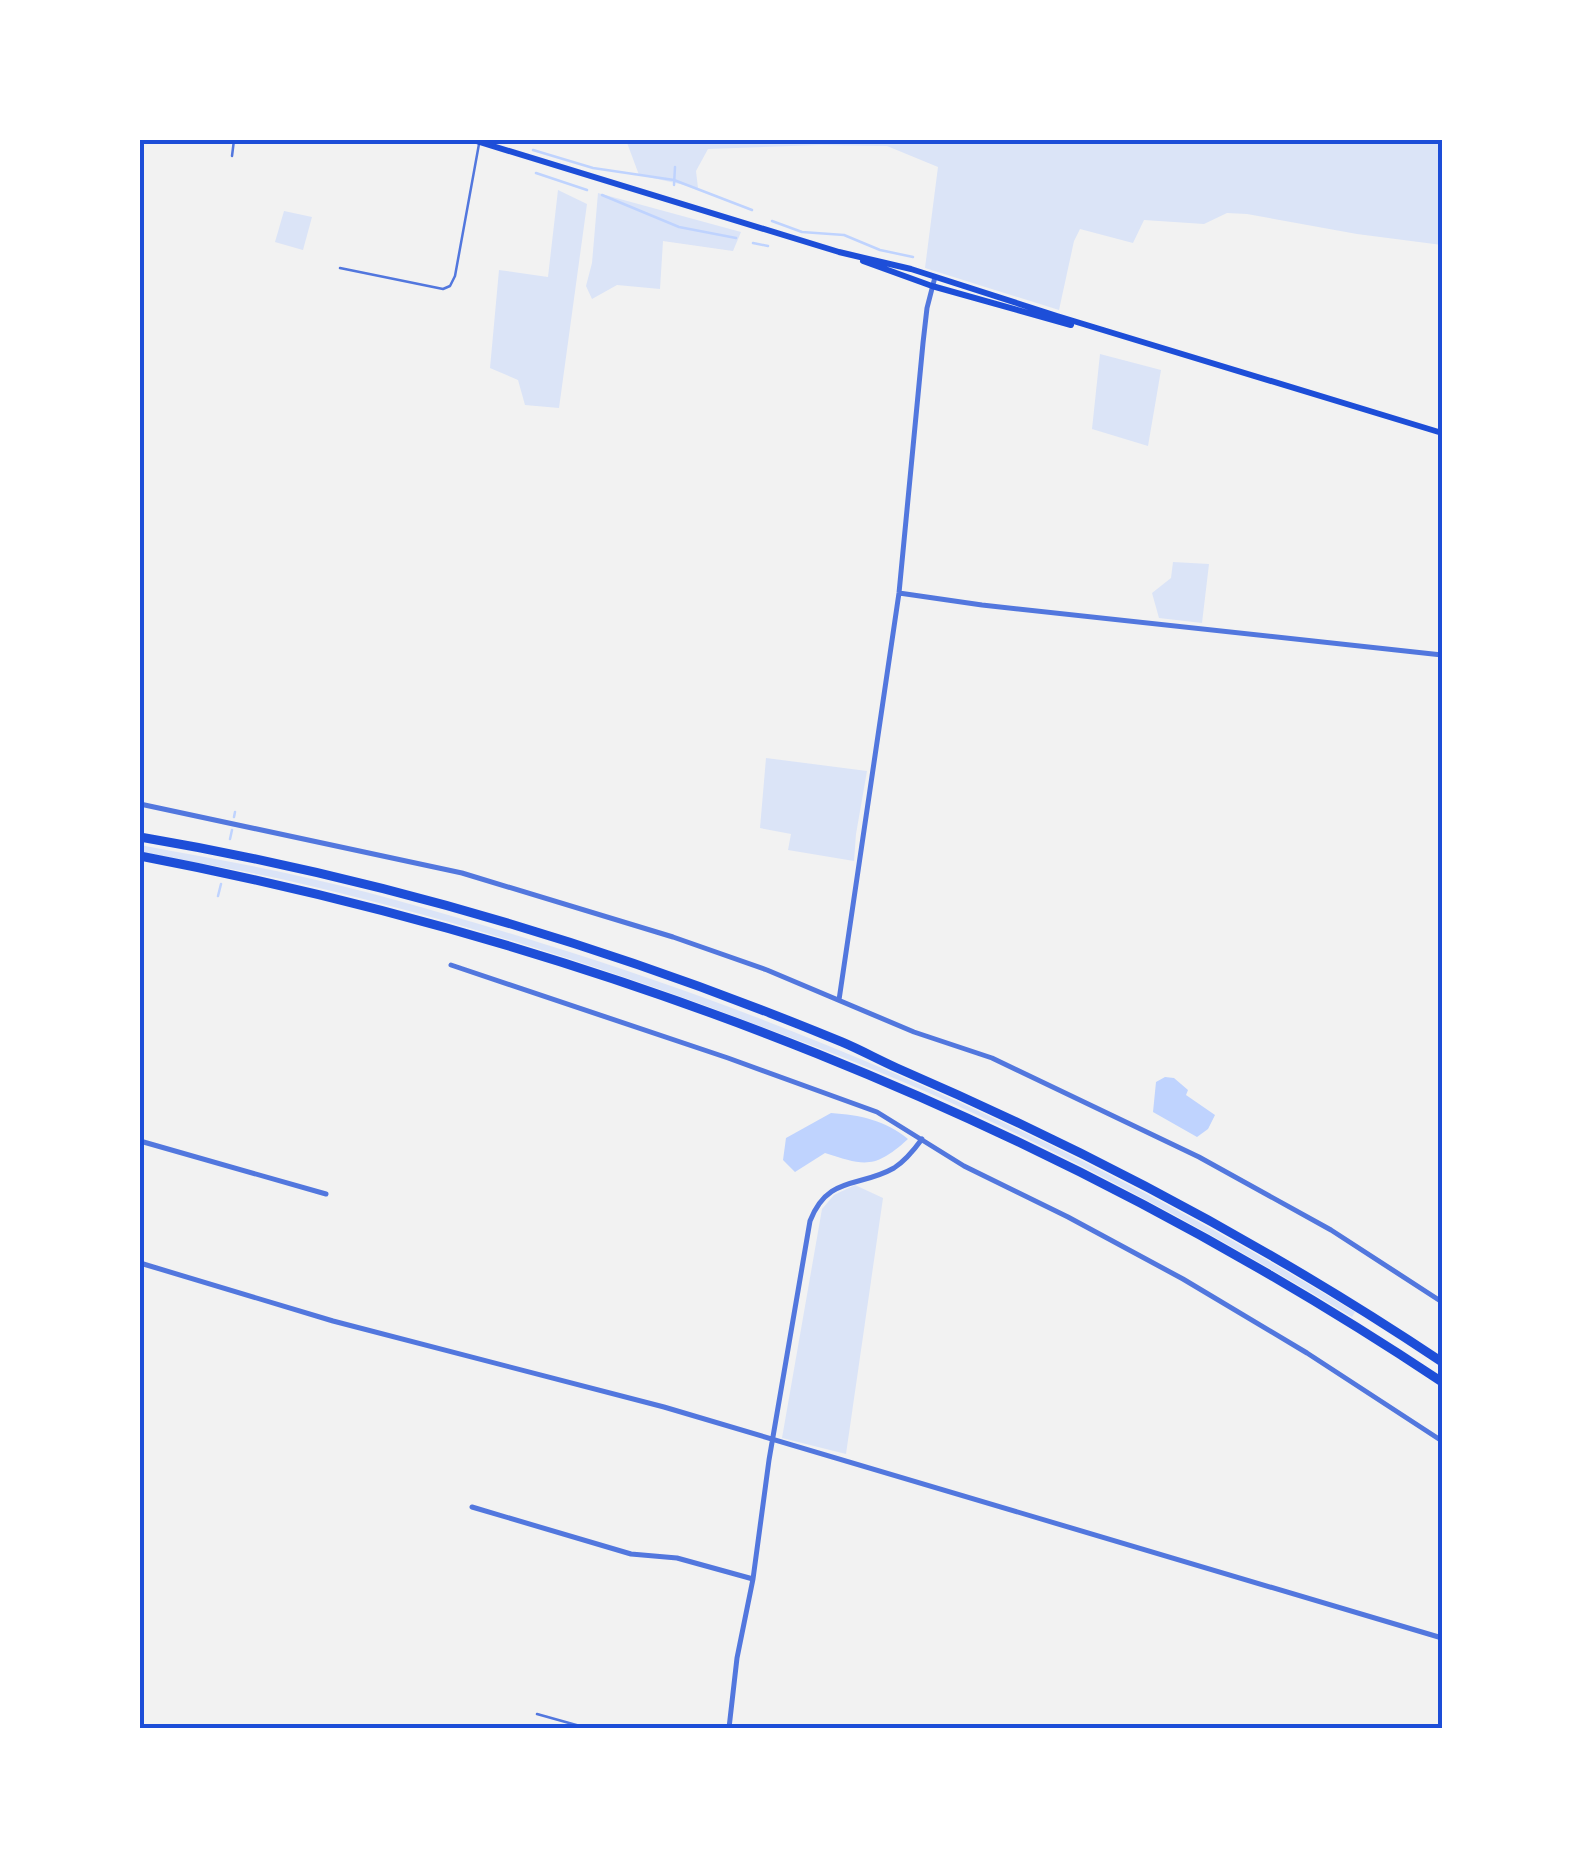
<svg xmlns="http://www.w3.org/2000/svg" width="1582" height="1868" font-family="'Sofia Sans Condensed',sans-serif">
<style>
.green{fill:#dbe4f7}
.water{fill:#bfd3fe}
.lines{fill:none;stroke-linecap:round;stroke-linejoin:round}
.stream{stroke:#bfd3fe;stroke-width:2.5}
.service{stroke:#5277de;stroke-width:2.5}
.minor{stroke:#5277de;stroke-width:5}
.secondary{stroke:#1d4ed8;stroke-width:6}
.motorway{stroke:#1d4ed8;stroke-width:9}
.neatline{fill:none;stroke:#1d4ed8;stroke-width:4}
</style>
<rect width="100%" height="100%" fill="#f2f2f2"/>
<path class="green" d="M 626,140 L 1442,140 L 1442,245 L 1357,234 L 1247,214 L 1227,213 L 1204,224 L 1144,220 L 1133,243 L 1080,229 L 1074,241 L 1059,310 L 925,268 L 938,167 L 887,146 L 821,145 L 708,149 L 696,171 L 698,188 L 639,175 Z
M 558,190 L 587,204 L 559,408 L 525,405 L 518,380 L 490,368 L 499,270 L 548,277 Z
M 598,193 L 741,232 L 733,251 L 663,241 L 660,289 L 617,285 L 592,299 L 586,286 L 592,263 Z
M 284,211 L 312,217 L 303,250 L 275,242 Z
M 1100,354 L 1161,370 L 1148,446 L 1092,429 Z
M 1173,562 L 1209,564 L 1202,623 L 1159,618 L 1152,593 L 1171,578 Z
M 766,758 L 867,771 L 856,834 L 854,861 L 788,850 L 791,834 L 760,828 Z
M 140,845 C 187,854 234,862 281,872 C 370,891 458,917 544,944 C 834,1034 1096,1155 1355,1312 L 1352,1317 C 1229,1243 1103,1174 973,1113 C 903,1080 830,1052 757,1025 C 602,966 443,916 281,879 C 234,869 187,861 140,852 Z
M 855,1185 L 883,1198 L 846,1454 L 782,1438 L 822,1209 L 834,1195 Z"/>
<path class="water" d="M 1165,1077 L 1174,1078 L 1188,1090 L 1186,1095 L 1215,1115 L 1208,1129 L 1197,1137 L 1153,1112 L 1156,1082 Z
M 831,1113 C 860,1115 885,1120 908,1139 C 875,1169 865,1166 825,1153 L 795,1172 L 783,1160 L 786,1138 Z"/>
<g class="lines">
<path class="stream" d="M 533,150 L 593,168 L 674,180 L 752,210
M 536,173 L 587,190
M 674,185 L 675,167
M 602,195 L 679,227 L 736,238
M 772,221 L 802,232 L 844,235 L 880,250 L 913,257
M 753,243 L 768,246
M 234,817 L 235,812
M 230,839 L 232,830
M 218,896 L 221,884"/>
<path class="service" d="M 232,156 L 234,140
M 340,268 L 443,289 L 450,286 L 455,276 L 479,144
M 537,1714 L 587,1728"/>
<path class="minor" d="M 899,593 L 982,605 L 1442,655
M 140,804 L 462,873 L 673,937 L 767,970 L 914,1032 L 992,1058 L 1199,1157 L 1331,1230 L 1442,1302
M 451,965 L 728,1058 L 877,1112 L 964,1166 L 1068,1217 L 1183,1279 L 1307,1353 L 1442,1441
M 839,1000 L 899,593 L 923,343 L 927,308 L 935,277
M 140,1141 L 326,1194
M 140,1263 L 333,1321 L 664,1407 L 1442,1638
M 472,1507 L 631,1554 L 677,1558 L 753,1579
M 729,1728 L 737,1658 L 753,1579 L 769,1460 L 810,1221 C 828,1175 859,1188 894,1168 C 905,1161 914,1150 922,1139"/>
<path class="secondary" d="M 473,140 L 839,252 L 911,269 L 1057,316 L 1442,433
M 863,261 L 932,286 L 1071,325"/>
<path class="motorway" d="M 140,837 C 381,878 617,949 842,1042 C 861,1050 879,1060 897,1068 C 1087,1150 1270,1247 1442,1362
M 140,856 C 606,945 1046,1119 1442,1382"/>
</g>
<rect width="1582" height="1868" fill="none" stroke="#ffffff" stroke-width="285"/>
<rect x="142" y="142" width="1298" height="1584" class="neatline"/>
</svg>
